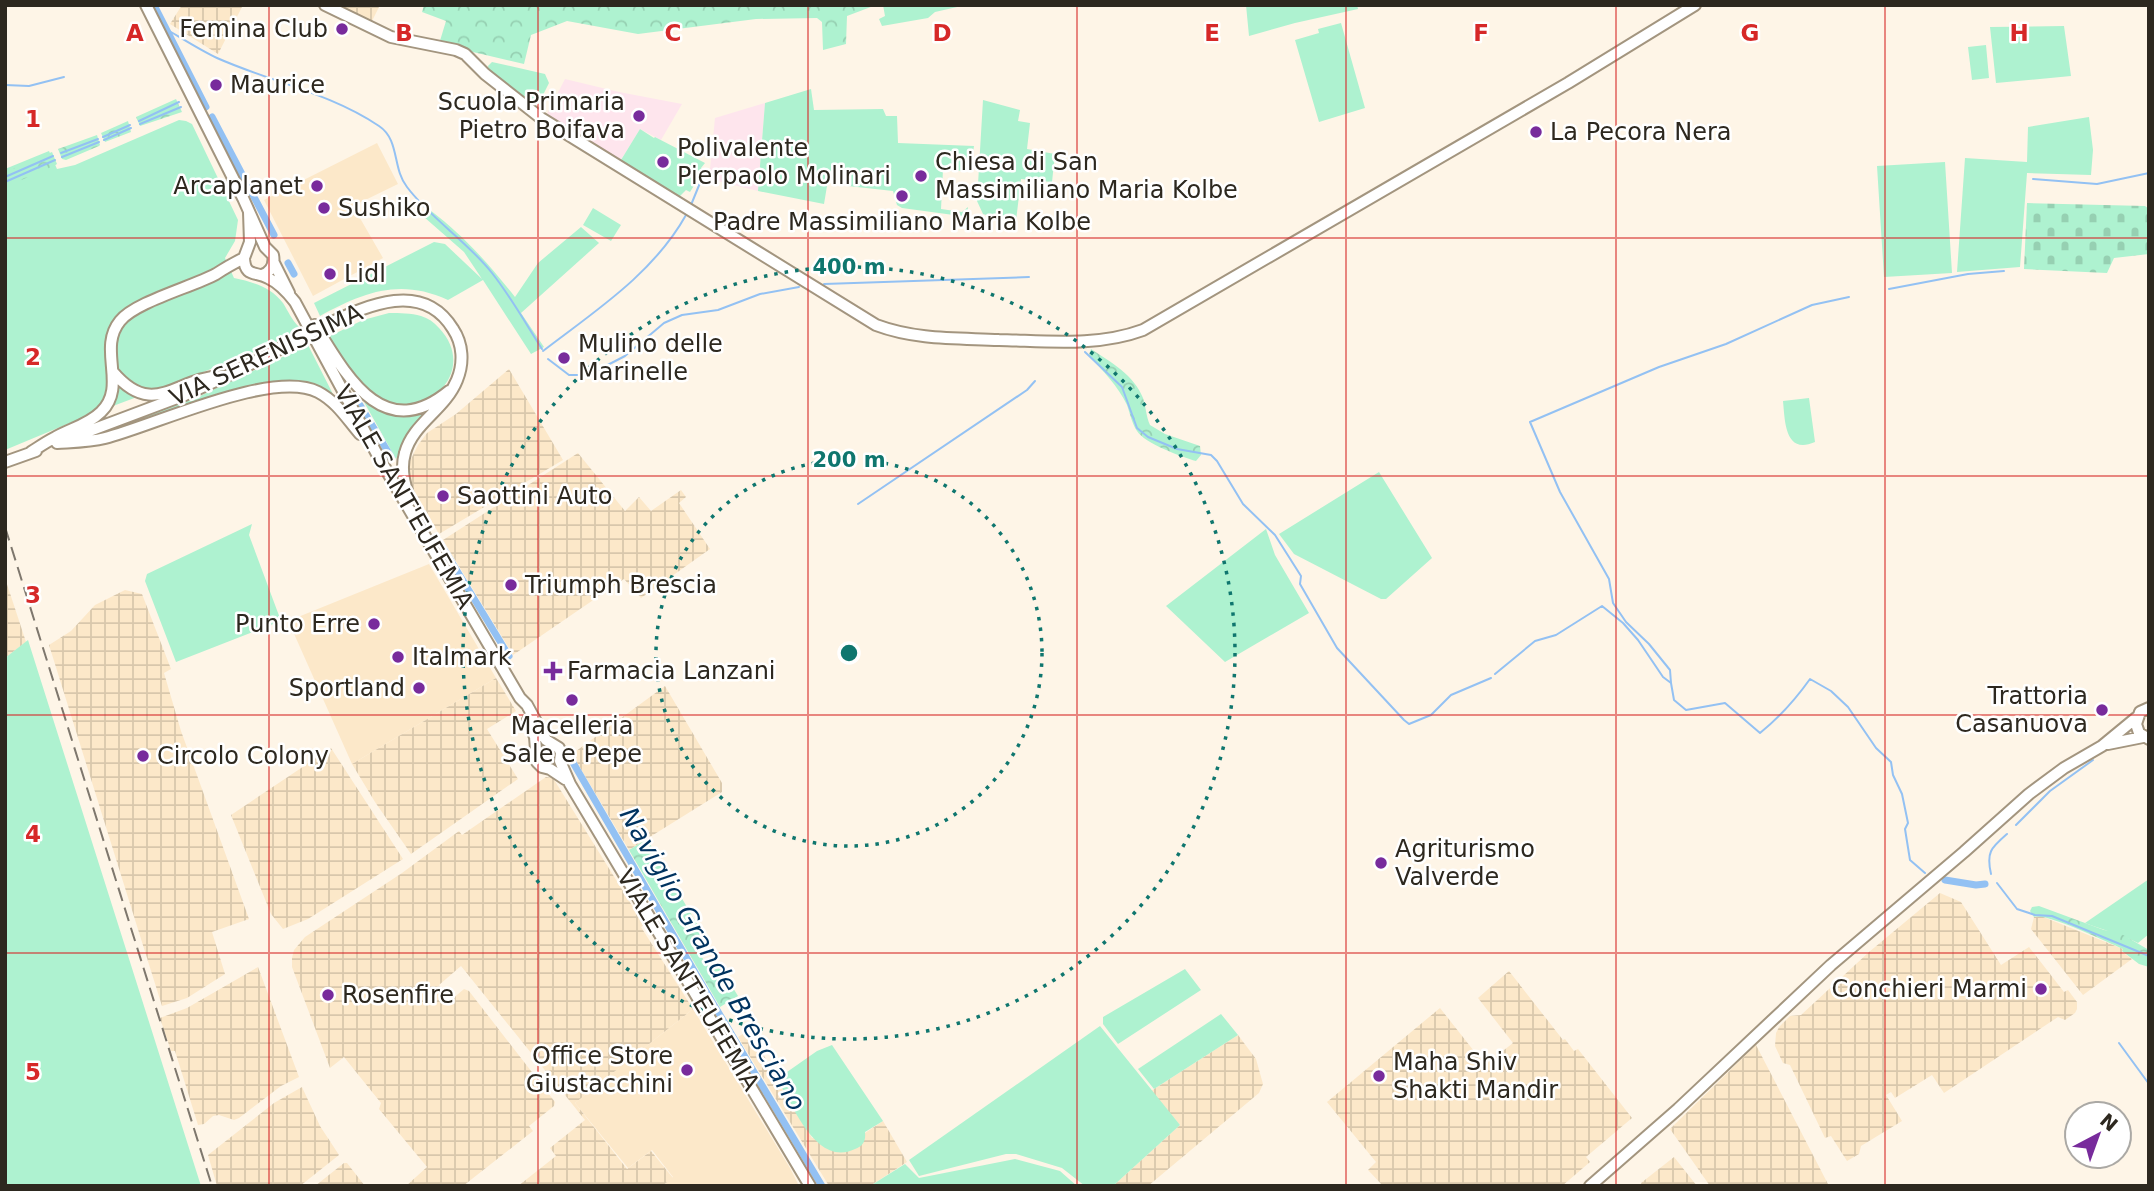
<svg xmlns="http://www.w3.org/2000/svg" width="2154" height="1191" font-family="'DejaVu Sans',sans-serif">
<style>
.built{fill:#fce8c9}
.industrial{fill:url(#industrial-grid)}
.education{fill:#fee5ed}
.green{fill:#aef2d0}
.forest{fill:url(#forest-crowns)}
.cemetery{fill:url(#cemetery-stones)}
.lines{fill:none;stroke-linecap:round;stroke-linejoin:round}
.stream{stroke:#93c1f3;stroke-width:2}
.canal{stroke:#93c1f3;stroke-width:7}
.secondary-casing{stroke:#a3957f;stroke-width:14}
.secondary{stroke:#fff;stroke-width:10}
.rail{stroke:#7e776d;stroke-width:2;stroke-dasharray:14 7;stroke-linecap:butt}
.secondary-bridge-casing{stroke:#a3957f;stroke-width:14;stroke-linecap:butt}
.secondary-bridge{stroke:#fff;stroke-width:10}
.grid{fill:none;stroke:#d62828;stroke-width:2;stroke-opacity:0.55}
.ring{fill:none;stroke:#0f766e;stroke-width:3.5;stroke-dasharray:3.5 7}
.poi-dot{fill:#782b9c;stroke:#fff;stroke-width:2.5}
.labels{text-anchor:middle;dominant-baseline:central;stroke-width:5;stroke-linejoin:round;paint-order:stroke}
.poi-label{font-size:24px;fill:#2d281f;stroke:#fff;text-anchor:start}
.street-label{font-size:24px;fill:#2d281f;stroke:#fff}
.water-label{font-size:26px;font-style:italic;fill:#00335f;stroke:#fff}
.grid-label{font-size:23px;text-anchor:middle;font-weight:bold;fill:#d62828;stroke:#fff;stroke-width:5;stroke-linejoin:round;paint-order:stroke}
.centre{fill:#0f766e;stroke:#fff;stroke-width:3.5}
.ring-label{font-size:21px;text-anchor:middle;font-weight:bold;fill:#0f766e;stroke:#fff;stroke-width:5;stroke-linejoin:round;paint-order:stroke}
</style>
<defs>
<pattern id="industrial-grid" width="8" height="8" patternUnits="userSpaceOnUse" patternTransform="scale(1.75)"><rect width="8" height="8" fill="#fce8c9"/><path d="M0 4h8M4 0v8" fill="none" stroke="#d8c7ac"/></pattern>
<pattern id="forest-crowns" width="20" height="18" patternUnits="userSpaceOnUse" patternTransform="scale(1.75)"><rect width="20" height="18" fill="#aef2d0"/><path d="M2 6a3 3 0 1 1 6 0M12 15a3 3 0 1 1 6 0" fill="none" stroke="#96d0b2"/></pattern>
<pattern id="cemetery-stones" width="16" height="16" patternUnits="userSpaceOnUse" patternTransform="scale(1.75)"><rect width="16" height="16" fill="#aef2d0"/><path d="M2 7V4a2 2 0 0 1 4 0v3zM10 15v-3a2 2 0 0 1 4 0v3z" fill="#96d0b2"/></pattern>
</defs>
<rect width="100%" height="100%" fill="#fef5e7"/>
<path class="built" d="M 377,143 L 398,184 L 353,206 L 383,258 L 313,296 L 264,200 Z
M 429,564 L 496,678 L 352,764 L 287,618 L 298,617 Z
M 693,1009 L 790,1168 L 799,1186 L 663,1186 L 673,1177 L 652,1150 L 628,1168 L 575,1103 Z"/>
<path class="industrial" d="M 182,5 L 243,5 L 218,54 L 170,24 Z
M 330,5 L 380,5 L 370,25 Z
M 509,369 L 563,460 L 439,534 L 409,482 L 410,461 L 418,445 L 427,433 L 456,414 Z
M 578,453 L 625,511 L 639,497 L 651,511 L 681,490 L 686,497 L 679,503 L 710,549 L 641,598 L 624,579 L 513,655 L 443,540 Z
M 5,578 L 26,642 L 5,658 Z
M 125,590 L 142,594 L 171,669 L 164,673 L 181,731 L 249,919 L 212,932 L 225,974 L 187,998 L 162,1006 L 49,645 L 71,631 L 95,605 Z
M 496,678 L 516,711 L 487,729 L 518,779 L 411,854 L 375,802 L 352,764 Z
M 665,686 L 722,783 L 722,792 L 629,850 L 572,754 Z
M 331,748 L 403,859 L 308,919 L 283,929 L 271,914 L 231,815 Z
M 546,777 L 553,778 L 644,925 L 641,927 L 693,1009 L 575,1103 L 627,1169 L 651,1151 L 673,1178 L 662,1186 L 518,1186 L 556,1156 L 550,1148 L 585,1120 L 461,966 L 439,985 L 451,1000 L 464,989 L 469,991 L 555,1102 L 554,1106 L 529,1126 L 533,1131 L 463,1186 L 406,1186 L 427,1167 L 379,1109 L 381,1103 L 344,1057 L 330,1068 L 292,967 L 292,958 L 294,950 L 305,937 L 402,873 L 459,831 L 462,835 Z
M 1940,893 L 1961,902 L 2001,965 L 2029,947 L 2064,992 L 2068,990 L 2077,1002 L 2077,1009 L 2075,1013 L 2065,1020 L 2058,1017 L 1944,1093 L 1932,1075 L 1895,1098 L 1891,1092 L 1886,1095 L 1902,1121 L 1861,1146 L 1859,1154 L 1847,1161 L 1831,1136 L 1825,1138 L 1790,1065 L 1783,1063 L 1775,1046 L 1776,1033 L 1779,1027 L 1790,1016 L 1801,1015 L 1869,952 Z
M 2041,916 L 2123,949 L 2122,952 L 2132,959 L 2083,995 L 2031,929 L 2034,917 Z
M 258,967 L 299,1077 L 281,1086 L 239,1118 L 234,1120 L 219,1115 L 213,1116 L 204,1124 L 198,1125 L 175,1051 L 171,1051 L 160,1018 L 187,1008 Z
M 1509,971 L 1563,1040 L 1565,1039 L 1574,1051 L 1578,1049 L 1632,1118 L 1586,1157 L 1590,1162 L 1562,1186 L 1383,1186 L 1368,1170 L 1376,1162 L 1327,1102 L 1440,1008 L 1485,1065 L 1513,1043 L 1478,998 Z
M 749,1030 L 812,1138 L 865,1133 L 883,1121 L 907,1162 L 870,1186 L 829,1186 L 738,1037 Z
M 1238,1035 L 1256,1059 L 1263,1084 L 1259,1093 L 1148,1186 L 1113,1186 L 1180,1125 L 1151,1091 Z
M 1756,1045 L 1829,1186 L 1710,1186 L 1670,1129 Z
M 302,1087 L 320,1126 L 339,1155 L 300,1186 L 217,1186 L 208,1155 L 274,1103 Z
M 1674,1157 L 1697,1186 L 1642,1186 L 1641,1183 Z
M 344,1163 L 347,1163 L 365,1186 L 315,1186 Z"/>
<path class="education" d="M 565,79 L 619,92 L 682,104 L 661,140 L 640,129 L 621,160 L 547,114 Z
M 765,103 L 758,191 L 709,179 L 715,118 Z"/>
<path class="green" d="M 883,5 L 966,5 L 935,12 L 928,18 L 882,26 L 879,19 L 885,16 Z
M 1246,5 L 1357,5 L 1358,9 L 1295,23 L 1249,36 Z
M 1341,23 L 1365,108 L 1319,122 L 1295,40 L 1319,33 L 1318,29 Z
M 2064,26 L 2071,76 L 1996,83 L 1990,27 Z
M 1986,45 L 1989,78 L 1972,80 L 1968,47 Z
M 492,62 L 545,74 L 549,83 L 539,103 L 532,104 L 489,71 L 488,66 Z
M 811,89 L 814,110 L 883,109 L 886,116 L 897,116 L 898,143 L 974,146 L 970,171 L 943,170 L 941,209 L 962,212 L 968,207 L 967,215 L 961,216 L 902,208 L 897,205 L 893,191 L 848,186 L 845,183 L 828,180 L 824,204 L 758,191 L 765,103 Z
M 983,100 L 1020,110 L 1018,121 L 1030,123 L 1027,149 L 1055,154 L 1052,182 L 1021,179 L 1016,221 L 1006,221 L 983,214 L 977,201 Z
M 2089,117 L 2093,150 L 2091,175 L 2027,173 L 2020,267 L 1957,272 L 1965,158 L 2027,162 L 2028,127 Z
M 179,120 L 186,121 L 192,124 L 238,220 L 235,241 L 225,258 L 234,278 C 253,282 271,287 283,303 C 288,311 292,320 299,327 L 298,330 L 267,347 L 198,374 L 177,385 L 153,391 L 89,415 L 5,450 L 5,169 L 49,151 L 57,169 L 75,165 Z
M 640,129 L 654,138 L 655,137 L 705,163 L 701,168 L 704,170 L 690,192 L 686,190 L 679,197 L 621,160 Z
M 1945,162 L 1952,273 L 1884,277 L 1877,166 Z
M 593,208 L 621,225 L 611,241 L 583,225 Z
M 430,210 C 465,237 487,262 515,297 L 538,263 L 581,227 L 599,243 L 521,313 L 544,347 L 531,354 L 483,280 L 448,300 C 400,278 364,292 320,316 L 314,303 L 434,242 L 445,244 L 482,279 L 464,252 L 424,217 Z
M 389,313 C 400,313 411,313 421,316 C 428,318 434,322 439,328 C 481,372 422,427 375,396 C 354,383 341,358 328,337 L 363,320 Z
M 308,345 L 336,400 L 292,382 L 269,383 L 242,389 L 107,431 L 196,398 Z
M 1809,398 L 1815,442 C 1785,455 1785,422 1783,401 Z
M 364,402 C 387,417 407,418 432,407 L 433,409 L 407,435 L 396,459 Z
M 1379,472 L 1432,558 L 1386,599 L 1381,599 L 1294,554 L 1279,534 Z
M 252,524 L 249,535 L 281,621 L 176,662 L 145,581 L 147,574 Z
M 1266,529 L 1275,555 L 1309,613 L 1225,662 L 1166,606 Z
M 28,640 L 201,1186 L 5,1186 L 5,658 Z
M 2149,879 L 2149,934 L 2138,943 C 2120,934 2103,930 2085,923 Z
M 1185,969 L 1201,990 L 1118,1044 L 1103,1024 L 1103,1017 Z
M 1221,1014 L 1238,1035 L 1154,1089 L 1138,1069 Z
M 1100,1026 L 1180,1125 L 1113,1186 L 1085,1186 L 1062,1168 L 1016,1154 L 1006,1154 L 919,1176 L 909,1160 Z
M 832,1045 L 883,1121 L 865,1132 C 866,1141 863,1146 855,1149 C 816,1168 793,1105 777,1079 L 817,1051 Z
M 1015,1159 L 1060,1171 L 1077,1186 L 870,1186 L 905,1164 L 919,1178 Z"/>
<path class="forest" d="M 424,5 L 876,5 L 847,16 L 846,44 L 823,50 L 822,22 L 817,18 L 756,19 L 638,34 L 567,21 L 531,35 L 524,64 L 439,44 L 446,21 L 422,12 Z
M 176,99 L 182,112 L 140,126 L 136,117 Z
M 128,121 L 131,132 L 105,142 L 101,133 Z
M 97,135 L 100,145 L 99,146 L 66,160 L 62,159 L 58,149 Z
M 52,152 L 57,164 L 54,166 L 5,187 L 5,172 Z
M 1091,349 C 1111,362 1134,375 1143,398 C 1146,407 1146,416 1150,425 L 1165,434 L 1200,446 L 1201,455 L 1196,461 C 1182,457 1144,443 1137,431 C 1132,424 1130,413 1127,405 C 1118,386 1103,371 1089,356 Z
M 647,839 L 704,936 L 693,944 C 700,955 704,965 719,965 L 738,996 L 720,1007 L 629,850 Z
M 2039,906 L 2104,930 L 2118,932 L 2149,950 L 2149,967 L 2139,964 L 2122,951 L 2123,949 C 2106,942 2048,913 2034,917 L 2030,911 L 2032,907 Z"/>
<path class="cemetery" d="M 2027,203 L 2145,206 L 2149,209 L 2149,254 L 2114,258 L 2107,273 L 2024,269 Z"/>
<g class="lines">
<path class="stream" d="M 166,29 C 183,39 200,50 217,58 C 271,82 330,93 379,126 C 400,140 392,168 407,187 C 431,219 467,241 492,273 C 511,297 526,324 542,349
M 5,85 L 29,86 L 64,77
M 139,121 L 179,102
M 140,124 L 181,107
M 103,137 L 130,125
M 104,140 L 131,128
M 61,153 L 98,139
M 62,157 L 99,142
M 5,177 L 53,156
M 2033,179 L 2097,184 L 2149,173
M 5,182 L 55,160
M 691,205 L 702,178
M 824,284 L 1029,277
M 1889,289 L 1968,274 L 2004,271
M 543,351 C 595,311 653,274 686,215
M 1085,352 L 1122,387 L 1137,428 L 1148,437 L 1177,449 L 1211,455 L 1217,461 L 1243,504 L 1275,535 L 1301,576 L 1300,584 L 1337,648 L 1404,720 L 1409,724 L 1431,715 L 1451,695 L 1491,678
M 548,359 L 569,375 L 581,375 L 596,371 L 625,356 L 664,323 L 682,315 L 718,310 L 760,294 L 799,287
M 858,504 L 1027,390 L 1035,381
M 1495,674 L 1535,641 L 1556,635 L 1602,606 L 1623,623 L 1638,640 L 1663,677 L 1671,683 L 1674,700 L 1686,710 L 1725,703 L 1760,733 C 1780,717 1795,700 1810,679 L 1831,691 L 1848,707 L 1876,748 L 1891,762 L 1893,775 L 1902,794 L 1908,823 L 1905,829 L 1910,860 L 1925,873
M 1671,683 L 1670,670 L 1649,644 L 1626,622 L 1613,603 L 1609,579 L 1560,492 L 1530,422 L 1659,367 L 1726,344 L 1812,305 L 1849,297
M 2016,825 L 2050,791 L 2093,760
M 1991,874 C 1986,852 1991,848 2007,834
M 1997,883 L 2017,909 L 2035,915 L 2052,916 L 2149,956
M 2119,1043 L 2149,1084"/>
<path class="canal" d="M 154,5 L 206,107
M 212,117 L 274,235
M 288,263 L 294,274
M 360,405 L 391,457
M 440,543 L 509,656
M 568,754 L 714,1005 L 822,1186
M 1945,880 L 1976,885 L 1985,884"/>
<defs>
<path id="secondary" d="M 146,5 L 243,198 L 265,247 L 273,255 C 275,265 271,272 262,275
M 325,5 L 391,37 L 456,50 L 465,54 L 485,74 L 541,118 L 876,325 C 916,340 957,338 999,340 C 1047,341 1097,347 1143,330 L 1568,83 L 1695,5
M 244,258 C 245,278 256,271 268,278 C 279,283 288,293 295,302 L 378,456 L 520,698 L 527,705 L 546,740 L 559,748 L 561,753 L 560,761 L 570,784 L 810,1186
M 274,263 L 289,293
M 328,324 C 368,305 423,280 453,329 C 463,344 464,363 457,380 C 445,410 413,423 405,453 C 400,470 405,485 410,501
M 315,325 C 346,375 383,445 449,391
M 113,372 C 154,420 176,377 223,376
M 68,439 L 185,395 L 229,375 L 299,339
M 57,443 C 73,442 90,442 105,438 C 156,425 272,369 318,392 C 337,402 347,419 360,434
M 31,452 C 39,447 46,442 54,438 C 69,429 88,425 101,412 C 128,386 97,349 120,321 C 135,302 192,287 216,274 C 225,268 234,263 244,258 L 250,242 L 249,212
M 5,462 L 36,451
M 2149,708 L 2140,712 L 2136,724 L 2139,733 L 2149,739
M 528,720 L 535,737 L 537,762 L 542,767 L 550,769 L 565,779
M 2108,744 L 2143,737
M 1590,1186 L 1678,1109 L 1831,965 L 1964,852 L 2029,794 L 2064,768 L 2102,746 L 2136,718"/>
</defs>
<use href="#secondary" class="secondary-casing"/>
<use href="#secondary" class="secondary"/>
<path class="rail" d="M 5,527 L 212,1186"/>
<defs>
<path id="secondary-bridge" d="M 299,339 L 328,324"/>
</defs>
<use href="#secondary-bridge" class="secondary-bridge-casing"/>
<use href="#secondary-bridge" class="secondary-bridge"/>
</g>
<path class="grid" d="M 269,5 L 269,1186M 538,5 L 538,1186M 808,5 L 808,1186M 1077,5 L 1077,1186M 1346,5 L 1346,1186M 1616,5 L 1616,1186M 1885,5 L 1885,1186M 5,238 L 2149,238M 5,476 L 2149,476M 5,715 L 2149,715M 5,953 L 2149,953"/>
<g class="ring">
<circle cx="849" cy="653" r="193"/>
<circle cx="849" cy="653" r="386"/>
</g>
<g class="poi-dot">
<circle cx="342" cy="29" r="7"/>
<circle cx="216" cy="85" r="7"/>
<circle cx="639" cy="116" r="7"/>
<circle cx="1536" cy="132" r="7"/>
<circle cx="663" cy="162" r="7"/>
<circle cx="921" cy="176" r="7"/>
<circle cx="317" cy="186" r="7"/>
<circle cx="902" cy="196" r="7"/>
<circle cx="324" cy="208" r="7"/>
<circle cx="330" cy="274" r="7"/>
<circle cx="564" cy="358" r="7"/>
<circle cx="443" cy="496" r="7"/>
<circle cx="511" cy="585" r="7"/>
<circle cx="374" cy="624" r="7"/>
<circle cx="398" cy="657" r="7"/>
<path d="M549.5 660.5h7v7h7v7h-7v7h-7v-7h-7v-7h7z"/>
<circle cx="419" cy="688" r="7"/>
<circle cx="572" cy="700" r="7"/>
<circle cx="2102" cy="710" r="7"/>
<circle cx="143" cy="756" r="7"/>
<circle cx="1381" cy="863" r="7"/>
<circle cx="2041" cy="989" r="7"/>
<circle cx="328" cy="995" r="7"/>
<circle cx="687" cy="1070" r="7"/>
<circle cx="1379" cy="1076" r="7"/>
</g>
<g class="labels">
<g class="poi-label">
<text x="328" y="29" text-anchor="end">Femina Club</text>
<text x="230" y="85">Maurice</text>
<text x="625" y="102" text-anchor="end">Scuola Primaria<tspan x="625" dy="28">Pietro Boifava</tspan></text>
<text x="1550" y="132">La Pecora Nera</text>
<text x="677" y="148">Polivalente<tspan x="677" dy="28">Pierpaolo Molinari</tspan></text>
<text x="935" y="162">Chiesa di San<tspan x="935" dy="28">Massimiliano Maria Kolbe</tspan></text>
<text x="303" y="186" text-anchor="end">Arcaplanet</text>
<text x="338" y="208">Sushiko</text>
<text x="902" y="222" text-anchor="middle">Padre Massimiliano Maria Kolbe</text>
<text x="344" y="274">Lidl</text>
<text x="578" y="344">Mulino delle<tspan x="578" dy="28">Marinelle</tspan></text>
<text x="457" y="496">Saottini Auto</text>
<text x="525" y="585">Triumph Brescia</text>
<text x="360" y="624" text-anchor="end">Punto Erre</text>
<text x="412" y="657">Italmark</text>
<text x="567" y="671">Farmacia Lanzani</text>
<text x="405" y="688" text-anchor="end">Sportland</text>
<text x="2088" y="696" text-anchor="end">Trattoria<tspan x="2088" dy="28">Casanuova</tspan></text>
<text x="572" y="726" text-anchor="middle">Macelleria<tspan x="572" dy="28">Sale e Pepe</tspan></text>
<text x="157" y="756">Circolo Colony</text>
<text x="1395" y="849">Agriturismo<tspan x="1395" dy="28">Valverde</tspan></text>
<text x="2027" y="989" text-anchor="end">Conchieri Marmi</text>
<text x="342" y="995">Rosenfire</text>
<text x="673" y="1056" text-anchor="end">Office Store<tspan x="673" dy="28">Giustacchini</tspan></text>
<text x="1393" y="1062">Maha Shiv<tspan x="1393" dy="28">Shakti Mandir</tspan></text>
</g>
<g class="street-label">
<text transform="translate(266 355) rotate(-25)">VIA SERENISSIMA</text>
<text transform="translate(404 497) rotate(60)">VIALE SANT'EUFEMIA</text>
<text transform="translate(688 980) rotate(59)">VIALE SANT'EUFEMIA</text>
</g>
<g class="water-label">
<text transform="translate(713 959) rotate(60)">Naviglio Grande Bresciano</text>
</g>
</g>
<g class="grid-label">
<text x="135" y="41">A</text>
<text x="404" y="41">B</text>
<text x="673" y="41">C</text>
<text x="942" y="41">D</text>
<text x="1212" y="41">E</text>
<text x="1481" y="41">F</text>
<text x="1750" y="41">G</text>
<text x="2019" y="41">H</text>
<text x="33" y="127">1</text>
<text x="33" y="365">2</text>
<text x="33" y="603">3</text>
<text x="33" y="842">4</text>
<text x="33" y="1080">5</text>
</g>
<circle cx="849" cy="653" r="10" class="centre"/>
<g class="ring-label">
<text x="849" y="274">400 m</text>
<text x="849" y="467">200 m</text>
</g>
<rect width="2154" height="1191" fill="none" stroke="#2d281f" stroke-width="14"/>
<g transform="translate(2098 1135) rotate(41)"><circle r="33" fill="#ffffff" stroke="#aba9a5" stroke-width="2"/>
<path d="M0-5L12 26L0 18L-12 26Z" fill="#782b9c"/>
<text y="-10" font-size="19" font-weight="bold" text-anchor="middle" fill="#2d281f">N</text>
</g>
</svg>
